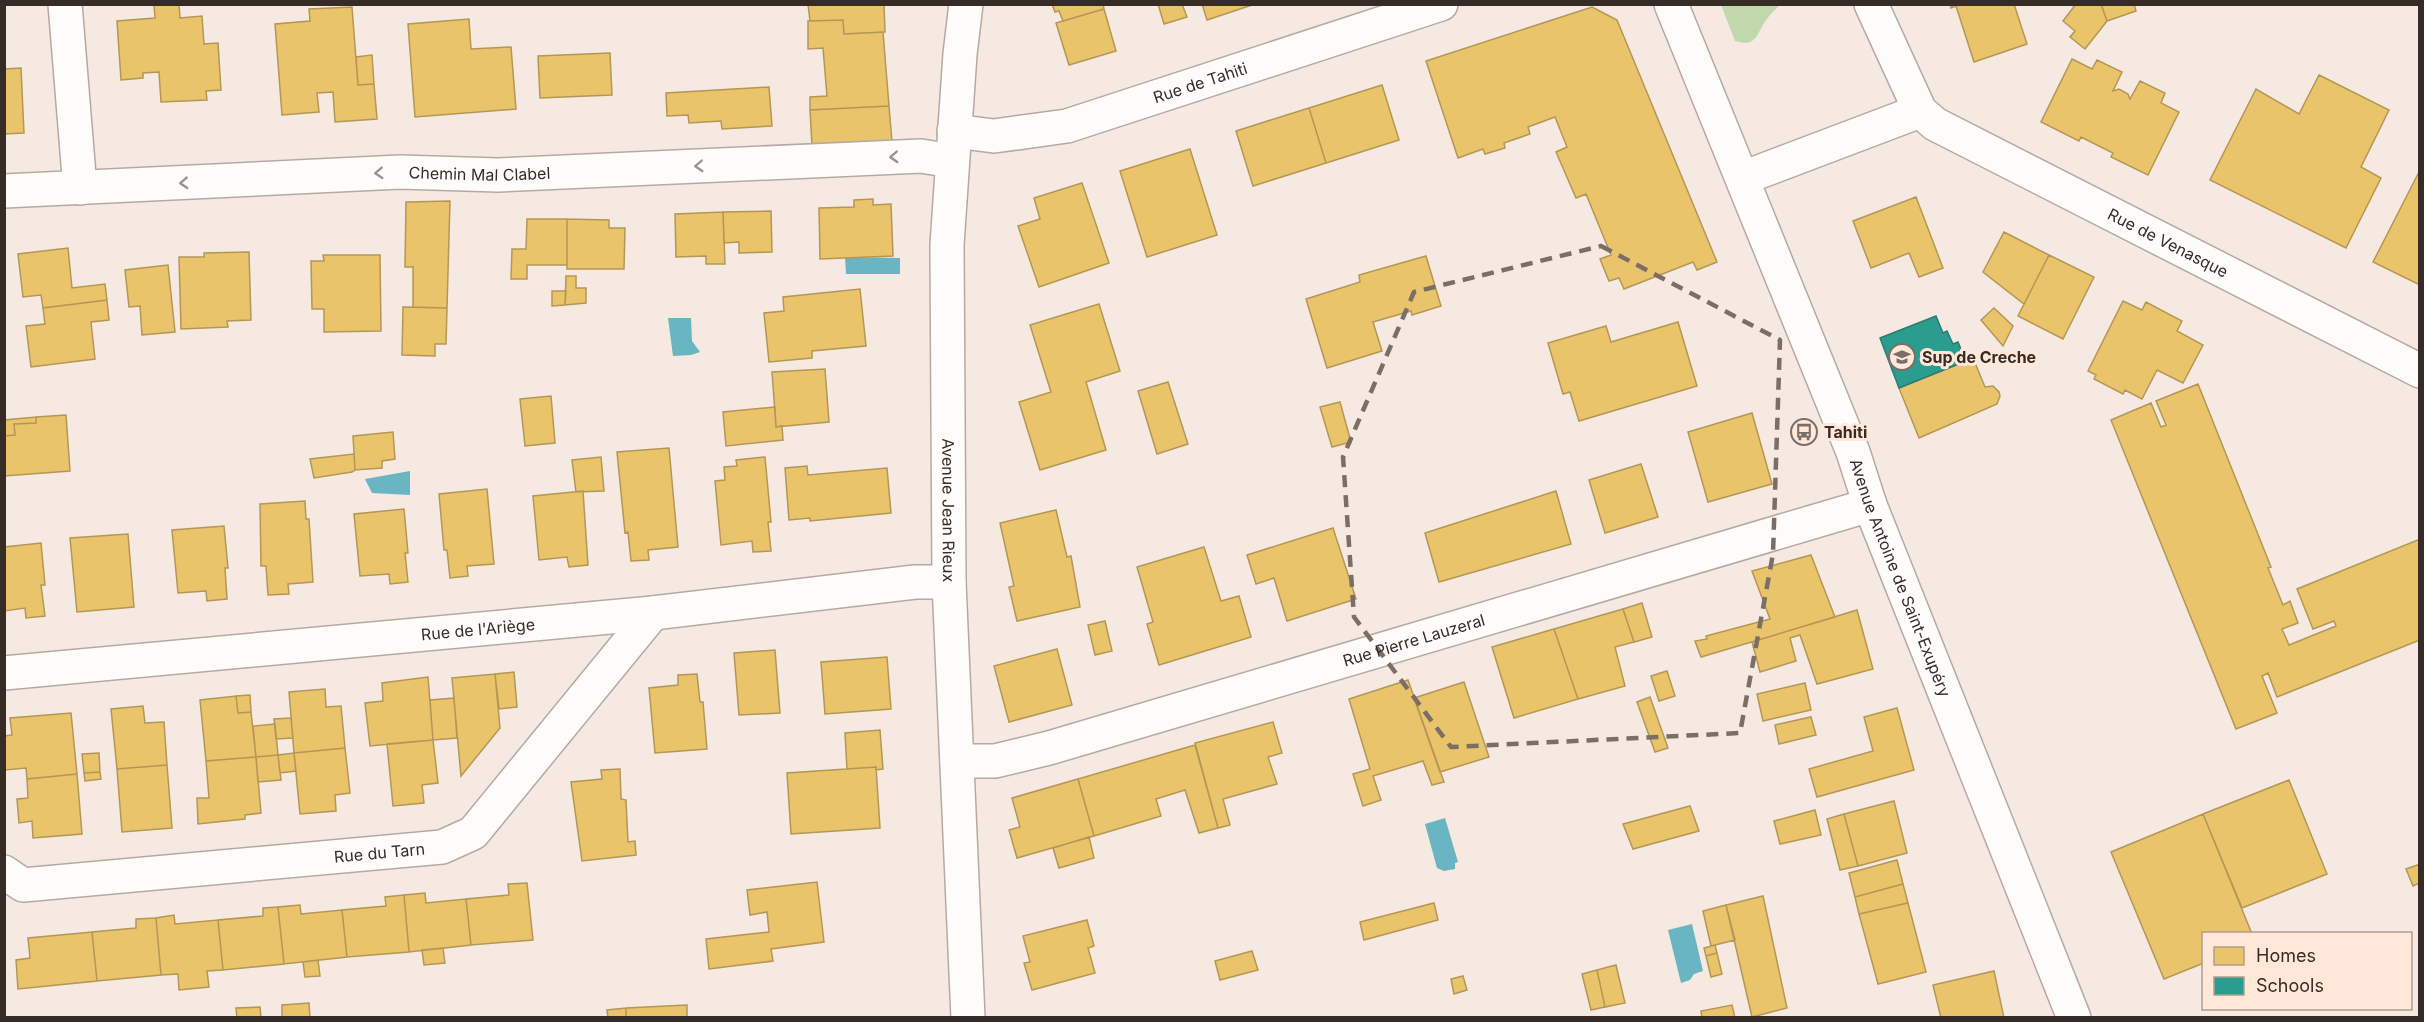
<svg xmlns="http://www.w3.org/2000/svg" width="2424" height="1022" font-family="Inter,sans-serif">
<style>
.green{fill:#c1d8ad}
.water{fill:#69b5c1}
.homes{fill:#e9c46a;stroke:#b49655;stroke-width:1.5}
.schools{fill:#2a9d8f;stroke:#2e7b6f;stroke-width:1.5}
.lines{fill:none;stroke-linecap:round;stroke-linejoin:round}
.street-casing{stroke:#b5aaa3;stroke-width:36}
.secondary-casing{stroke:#b5aaa3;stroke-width:36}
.street{stroke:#fefcfa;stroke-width:33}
.secondary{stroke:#fefcfa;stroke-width:33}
.oneway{stroke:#9a9490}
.marked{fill:none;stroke:#7a6e67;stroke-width:4.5;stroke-dasharray:12 8;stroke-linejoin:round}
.labels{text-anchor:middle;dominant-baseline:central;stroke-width:6;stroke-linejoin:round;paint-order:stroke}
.street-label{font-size:16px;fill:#372c25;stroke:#ffe8d8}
.poi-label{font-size:16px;font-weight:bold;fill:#372c25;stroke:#ffe8d8;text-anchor:start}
</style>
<rect width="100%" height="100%" fill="#f6e9e1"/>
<path class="green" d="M 1721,5 L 1780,5 C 1776,9 1770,14 1767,19 C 1756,33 1758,48 1735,41 Z"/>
<path class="water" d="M 845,257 L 900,258 L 900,274 L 846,274 Z
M 668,318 L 691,318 L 692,341 L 700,352 L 691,355 L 673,356 Z
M 410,471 L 410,495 L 372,493 L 365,479 Z
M 1445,818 L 1458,862 L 1455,863 L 1455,869 L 1444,871 L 1437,868 L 1425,824 Z
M 1692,924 L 1703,971 L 1694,974 L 1690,980 L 1681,983 L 1668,930 Z"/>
<path class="homes" d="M 154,4 L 179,4 L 180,18 L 202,16 L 204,44 L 218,43 L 221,90 L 206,91 L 207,100 L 161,102 L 159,72 L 143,73 L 143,78 L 121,80 L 117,21 L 155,18 Z
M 808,4 L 884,4 L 885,32 L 844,34 L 843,20 L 810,21 Z
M 1052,4 L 1103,4 L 1104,9 L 1063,21 L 1059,11 L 1055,12 Z
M 1158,4 L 1182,4 L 1187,17 L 1164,24 Z
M 1202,4 L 1255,4 L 1207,20 Z
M 1950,4 L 2014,4 L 2027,44 L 1974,62 L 1956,6 L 1951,8 Z
M 2076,4 L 2101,4 L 2107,21 L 2085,49 L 2070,37 L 2075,31 L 2063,21 Z
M 2101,4 L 2134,4 L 2136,11 L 2107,21 Z
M 352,7 L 358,85 L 374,84 L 377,119 L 335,122 L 333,92 L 317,93 L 319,112 L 282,115 L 275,24 L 310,21 L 309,9 Z
M 1592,7 L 1617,20 L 1717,262 L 1697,270 L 1693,262 L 1624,289 L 1619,278 L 1609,281 L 1600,259 L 1611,255 L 1586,194 L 1576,198 L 1556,152 L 1567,147 L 1555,117 L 1528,127 L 1530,134 L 1504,143 L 1505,148 L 1485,154 L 1483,149 L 1458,158 L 1426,61 Z
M 1104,9 L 1116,51 L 1069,65 L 1056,23 Z
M 469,19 L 471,49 L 511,47 L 516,109 L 415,117 L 408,24 Z
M 843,20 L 844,34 L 883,32 L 889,106 L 810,110 L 810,97 L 827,96 L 823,48 L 808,49 L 808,21 Z
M 610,53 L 612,95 L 540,98 L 538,56 Z
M 372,55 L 374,84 L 358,85 L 356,57 Z
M 2072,59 L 2092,69 L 2097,60 L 2122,72 L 2113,91 L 2119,89 L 2128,94 L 2130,99 L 2140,81 L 2165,93 L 2161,103 L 2179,112 L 2148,175 L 2111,157 L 2113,153 L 2081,137 L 2079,141 L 2041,122 Z
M 21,68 L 24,133 L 4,134 L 4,69 Z
M 2319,75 L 2389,110 L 2361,167 L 2381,178 L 2346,248 L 2210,180 L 2256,89 L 2299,114 Z
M 1382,85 L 1399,140 L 1326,163 L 1309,108 Z
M 769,87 L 772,126 L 722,129 L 721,121 L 689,123 L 688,115 L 667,116 L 666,93 Z
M 889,106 L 892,142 L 812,146 L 810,110 Z
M 1309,108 L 1326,163 L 1253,186 L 1236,131 Z
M 1190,149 L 1217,235 L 1147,257 L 1120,171 Z
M 2420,170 L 2420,285 L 2373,262 Z
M 1082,183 L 1109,263 L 1039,287 L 1018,226 L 1040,219 L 1034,198 Z
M 1916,197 L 1943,268 L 1919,277 L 1909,253 L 1871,268 L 1853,221 Z
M 873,199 L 873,205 L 891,204 L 893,256 L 820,259 L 819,208 L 854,207 L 854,200 Z
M 450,201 L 447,308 L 413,307 L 413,267 L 405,267 L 406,202 Z
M 771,211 L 772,252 L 739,253 L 739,242 L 724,243 L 723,212 Z
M 723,212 L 725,264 L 706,264 L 706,256 L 676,257 L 675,214 Z
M 527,219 L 567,219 L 567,265 L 527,265 L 527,279 L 511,279 L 512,249 L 526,249 Z
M 567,219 L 609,220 L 609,228 L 625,228 L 624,269 L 567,269 Z
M 2004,232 L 2049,255 L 2024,304 L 1983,272 Z
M 68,248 L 72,288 L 105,284 L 107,300 L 43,308 L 41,295 L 23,297 L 18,254 Z
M 249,252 L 251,320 L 227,321 L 228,327 L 181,329 L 179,257 L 204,257 L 204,253 Z
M 323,255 L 380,255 L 381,331 L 324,332 L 324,309 L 312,309 L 311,261 L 324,261 Z
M 2049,255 L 2094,277 L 2063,339 L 2018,316 Z
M 1426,256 L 1441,306 L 1412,315 L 1411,311 L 1373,322 L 1382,351 L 1327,368 L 1306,299 L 1360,282 L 1359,275 Z
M 168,265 L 175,332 L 142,335 L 140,306 L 129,307 L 125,270 Z
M 566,276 L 576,276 L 576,288 L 586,288 L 586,303 L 565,305 Z
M 860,289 L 866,346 L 812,351 L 812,358 L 769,362 L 764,313 L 784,311 L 783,297 Z
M 552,291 L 566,291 L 565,305 L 552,306 Z
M 107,300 L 109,320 L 91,322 L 95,359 L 31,367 L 26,326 L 45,324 L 43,308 Z
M 2123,301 L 2142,310 L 2146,302 L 2182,321 L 2177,331 L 2203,345 L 2183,383 L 2157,370 L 2142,399 L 2125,390 L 2123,394 L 2094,379 L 2096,375 L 2088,371 Z
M 1099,304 L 1120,371 L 1086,382 L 1106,450 L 1040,470 L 1019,402 L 1051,392 L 1030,325 Z
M 403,307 L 447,308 L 446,344 L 435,344 L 435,356 L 402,355 Z
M 1994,308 L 2013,326 L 2003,346 L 1981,320 Z
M 1678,322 L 1697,386 L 1579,421 L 1570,392 L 1563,394 L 1548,343 L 1606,326 L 1611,342 Z
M 1973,358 L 1985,387 L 1993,386 L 1999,392 L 2000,396 L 1997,404 L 1919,438 L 1899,388 Z
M 825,369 L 829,422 L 776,427 L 772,372 Z
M 1168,382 L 1188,444 L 1157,454 L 1138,391 Z
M 2198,384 L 2271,567 L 2268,568 L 2283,605 L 2290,601 L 2298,623 L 2282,629 L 2289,645 L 2336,626 L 2334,621 L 2313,629 L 2297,589 L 2420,539 L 2420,640 L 2277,697 L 2268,673 L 2262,676 L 2277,713 L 2236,729 L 2111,420 L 2151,403 L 2161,427 L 2166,425 L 2156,401 Z
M 551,396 L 555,443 L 525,446 L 520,399 Z
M 1340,402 L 1351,442 L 1332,447 L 1320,407 Z
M 775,407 L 776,427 L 782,426 L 783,440 L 726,446 L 723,412 Z
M 1752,413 L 1772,484 L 1708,502 L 1688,432 Z
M 66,415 L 70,471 L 4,476 L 4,436 L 15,435 L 14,424 L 36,423 L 36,417 Z
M 36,417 L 36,423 L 14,424 L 15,435 L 4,436 L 4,420 Z
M 393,432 L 395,459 L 382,461 L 382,468 L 355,470 L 353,436 Z
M 669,448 L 678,547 L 648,550 L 649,560 L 631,561 L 628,532 L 625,533 L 617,452 Z
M 354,454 L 355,470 L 352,472 L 314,478 L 310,459 Z
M 601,457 L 604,491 L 576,492 L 572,460 Z
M 765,457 L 771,522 L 768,522 L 771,551 L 753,552 L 752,541 L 721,545 L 715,481 L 725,480 L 724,467 L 737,466 L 736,460 Z
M 1641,464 L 1658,517 L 1605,533 L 1589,480 Z
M 807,466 L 808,475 L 887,468 L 891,513 L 810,521 L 810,518 L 789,520 L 785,468 Z
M 487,489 L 494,564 L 467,566 L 468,576 L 450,578 L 447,550 L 444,550 L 439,494 Z
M 583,491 L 588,565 L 569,567 L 567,557 L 539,560 L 533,496 Z
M 1556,491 L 1571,544 L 1439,582 L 1425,533 Z
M 305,501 L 306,519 L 309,519 L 313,582 L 288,584 L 289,594 L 268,595 L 266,566 L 261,566 L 260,504 Z
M 404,509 L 408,553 L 405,553 L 408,582 L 390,584 L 389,574 L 360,576 L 354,514 Z
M 1056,510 L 1067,557 L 1071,556 L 1080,607 L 1017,621 L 1009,587 L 1014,586 L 1000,523 Z
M 224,526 L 228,568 L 225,568 L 227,599 L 207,601 L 206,591 L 178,593 L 172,530 Z
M 1333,528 L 1356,599 L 1287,621 L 1274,578 L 1256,584 L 1247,555 Z
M 128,534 L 134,607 L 77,612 L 70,538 Z
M 41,543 L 45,585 L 41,585 L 45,616 L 26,618 L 25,608 L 4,611 L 4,547 Z
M 1204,547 L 1221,601 L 1239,596 L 1251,637 L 1159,665 L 1147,624 L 1153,622 L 1137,567 Z
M 1811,555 L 1835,617 L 1701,657 L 1695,641 L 1707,639 L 1706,636 L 1770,619 L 1752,571 Z
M 1642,603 L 1652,637 L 1634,642 L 1623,609 Z
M 1623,609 L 1634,642 L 1615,647 L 1625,686 L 1578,699 L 1554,629 Z
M 1857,610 L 1873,669 L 1817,684 L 1800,635 L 1790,638 L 1796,661 L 1760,672 L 1752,642 Z
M 1105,621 L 1112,651 L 1095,655 L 1088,625 Z
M 1554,629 L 1578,699 L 1514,718 L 1492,647 Z
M 1057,649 L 1072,705 L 1009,722 L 994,666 Z
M 775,650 L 780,713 L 739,715 L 734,653 Z
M 887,657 L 891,709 L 825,714 L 821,662 Z
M 1667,671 L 1675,696 L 1659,701 L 1651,676 Z
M 514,672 L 517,707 L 499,709 L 495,674 Z
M 495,674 L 500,728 L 461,776 L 452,678 Z
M 697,674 L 700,702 L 703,702 L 707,749 L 655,753 L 649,688 L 678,685 L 678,675 Z
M 428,677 L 433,740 L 370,746 L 365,703 L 383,701 L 382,683 Z
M 1408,680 L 1444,782 L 1432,785 L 1423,761 L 1373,776 L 1381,800 L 1363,806 L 1353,774 L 1370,769 L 1349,699 Z
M 1464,682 L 1489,757 L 1440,772 L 1414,698 Z
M 1805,683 L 1811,710 L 1763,721 L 1757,694 Z
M 325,689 L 326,707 L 341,706 L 345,748 L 294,753 L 289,692 Z
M 250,695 L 251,712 L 238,713 L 236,696 Z
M 236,696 L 238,713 L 251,712 L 256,757 L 206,761 L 200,700 Z
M 1650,697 L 1668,748 L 1655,752 L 1637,702 Z
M 454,698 L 457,738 L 433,740 L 430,700 Z
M 143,706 L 145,723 L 164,722 L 167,765 L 117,769 L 111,709 Z
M 1897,708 L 1914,770 L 1817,797 L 1809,769 L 1873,751 L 1864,717 Z
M 71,713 L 77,774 L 27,779 L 26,768 L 5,770 L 4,736 L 12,735 L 10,718 Z
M 1811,717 L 1816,735 L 1779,744 L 1775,725 Z
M 291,718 L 293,738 L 276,739 L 274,719 Z
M 1273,722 L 1282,753 L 1268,757 L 1277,784 L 1223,799 L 1230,825 L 1218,828 L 1195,743 Z
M 275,724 L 278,755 L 256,757 L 253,726 Z
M 880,730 L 883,769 L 876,770 L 876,767 L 847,769 L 845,733 Z
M 433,740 L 438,783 L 422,785 L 424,803 L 393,806 L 387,744 Z
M 1195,745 L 1218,828 L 1199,833 L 1185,790 L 1156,799 L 1161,816 L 1094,836 L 1078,779 Z
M 345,748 L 350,793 L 335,795 L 336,811 L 300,814 L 294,753 Z
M 99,753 L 100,772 L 84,773 L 82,754 Z
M 294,753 L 296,771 L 280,773 L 278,755 Z
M 278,755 L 281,780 L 258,782 L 256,757 Z
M 256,757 L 261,813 L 245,815 L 245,819 L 198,824 L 197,798 L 209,798 L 206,761 Z
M 167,765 L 172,828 L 122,832 L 117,769 Z
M 876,767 L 880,828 L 791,834 L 787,773 Z
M 620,769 L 621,799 L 626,800 L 628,842 L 635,841 L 636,855 L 582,861 L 571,782 L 602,779 L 601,770 Z
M 100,772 L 101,779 L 85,781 L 84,773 Z
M 77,774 L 82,834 L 33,838 L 32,821 L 19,823 L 17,799 L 28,798 L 27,779 Z
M 1078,779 L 1094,836 L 1017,858 L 1009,830 L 1020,827 L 1012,798 Z
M 2289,780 L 2327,874 L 2242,908 L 2203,814 Z
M 1894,801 L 1907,853 L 1858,866 L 1844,814 Z
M 1690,806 L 1699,831 L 1633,849 L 1623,824 Z
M 1815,810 L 1821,835 L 1780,844 L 1774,821 Z
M 1844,814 L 1858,866 L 1840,870 L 1827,819 Z
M 2203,814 L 2252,934 L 2204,934 L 2204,963 L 2164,979 L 2111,852 Z
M 1089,837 L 1094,858 L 1059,868 L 1053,848 Z
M 1897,860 L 1903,884 L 1855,897 L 1849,873 Z
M 2420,864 L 2420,883 L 2413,886 L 2406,869 Z
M 817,882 L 824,942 L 771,949 L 773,961 L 709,969 L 706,939 L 769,932 L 767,912 L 750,915 L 747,890 Z
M 527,883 L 533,940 L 471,945 L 466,899 L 509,895 L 508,884 Z
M 1903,884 L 1908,903 L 1859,914 L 1855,897 Z
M 425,893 L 426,903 L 466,899 L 471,945 L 409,952 L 404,895 Z
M 404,895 L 409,952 L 347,957 L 342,910 L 386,906 L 385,897 Z
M 1763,896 L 1787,1008 L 1752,1017 L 1726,905 Z
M 1434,903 L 1438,920 L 1364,940 L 1360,922 Z
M 1908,903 L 1926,972 L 1878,984 L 1859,914 Z
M 300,905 L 301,914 L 342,910 L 347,957 L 284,964 L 278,907 Z
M 1726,905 L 1735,940 L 1711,946 L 1703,911 Z
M 278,907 L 284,964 L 223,970 L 218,920 L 263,916 L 263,908 Z
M 174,915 L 175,924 L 218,920 L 223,970 L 207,971 L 209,987 L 179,990 L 178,974 L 161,975 L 156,918 Z
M 156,918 L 161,975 L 97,981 L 92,932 L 136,928 L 136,919 Z
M 1087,920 L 1094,946 L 1088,948 L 1095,973 L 1032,990 L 1024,963 L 1030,962 L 1023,936 Z
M 92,932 L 97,981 L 18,989 L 16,960 L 30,958 L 28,938 Z
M 1715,945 L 1717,953 L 1706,956 L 1704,948 Z
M 443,948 L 445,963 L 424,965 L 422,950 Z
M 1252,951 L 1258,970 L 1220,980 L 1215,961 Z
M 1717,953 L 1722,974 L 1711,977 L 1706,956 Z
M 318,960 L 320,976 L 305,977 L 303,962 Z
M 1616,965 L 1625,1003 L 1605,1007 L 1597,970 Z
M 1597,970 L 1605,1007 L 1591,1010 L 1582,974 Z
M 1994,971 L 2004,1018 L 1941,1018 L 1933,985 Z
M 1463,976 L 1467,990 L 1454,994 L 1451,979 Z
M 309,1003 L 310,1018 L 282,1018 L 282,1005 Z
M 687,1005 L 687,1018 L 626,1018 L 626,1008 Z
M 1732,1005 L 1735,1018 L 1702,1018 L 1701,1011 Z
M 260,1007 L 261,1018 L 237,1018 L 236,1008 Z
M 626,1008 L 626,1018 L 608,1018 L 607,1010 Z"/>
<path class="schools" d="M 1936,316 L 1943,333 L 1947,331 L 1953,344 L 1958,342 L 1966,361 L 1899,388 L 1880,338 Z"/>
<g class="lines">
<defs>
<g id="street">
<path d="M 65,4 L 80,188"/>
<path id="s1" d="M 954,131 L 994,136 L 1067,126 L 1441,4"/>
<path id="s2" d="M 4,191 L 400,172 L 498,175 L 921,156 L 952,161"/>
<path id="s3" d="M 4,673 L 653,613 L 915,582 L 949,582"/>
<path id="s4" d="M 957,761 L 995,761 L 1049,748 L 1870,505"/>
<path id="s5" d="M 4,872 L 23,885 L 442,847 L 473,833 L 653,613"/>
</g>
<g id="secondary">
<path id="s6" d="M 966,4 L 960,54 L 947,245 L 949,582 L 968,1018"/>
<path id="s7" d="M 1671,4 L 1853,452 L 1870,505 L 2074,1018"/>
<path id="s8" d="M 1871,4 L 1920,111 L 1935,124 L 2420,371"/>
<path d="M 1743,178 L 1920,111"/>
</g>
</defs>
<use href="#street" class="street-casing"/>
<use href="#secondary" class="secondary-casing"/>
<use href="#street" class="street"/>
<use href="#secondary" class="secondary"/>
</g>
<defs><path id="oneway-chevron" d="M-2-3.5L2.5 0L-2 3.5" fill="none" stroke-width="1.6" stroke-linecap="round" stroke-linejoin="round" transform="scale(1.5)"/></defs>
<g class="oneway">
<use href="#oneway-chevron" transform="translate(894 157) rotate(177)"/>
<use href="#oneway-chevron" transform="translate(699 166) rotate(177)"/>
<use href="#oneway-chevron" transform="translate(379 173) rotate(177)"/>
<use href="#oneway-chevron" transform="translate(184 183) rotate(177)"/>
</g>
<path class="marked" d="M 1601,246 L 1780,340 L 1773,554 L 1740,733 L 1451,747 L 1354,617 L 1343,457 L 1414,292 Z"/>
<defs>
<symbol id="school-ring" viewBox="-11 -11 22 22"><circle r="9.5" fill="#ffe8d8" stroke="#7a6e67" stroke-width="1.5"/><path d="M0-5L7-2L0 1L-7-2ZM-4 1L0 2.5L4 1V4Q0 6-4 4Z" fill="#7a6e67"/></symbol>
<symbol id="bus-ring" viewBox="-11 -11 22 22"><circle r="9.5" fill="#ffe8d8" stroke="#7a6e67" stroke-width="1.5"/><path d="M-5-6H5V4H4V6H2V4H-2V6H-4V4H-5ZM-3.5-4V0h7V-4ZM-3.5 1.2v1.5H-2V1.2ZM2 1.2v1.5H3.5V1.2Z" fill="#7a6e67"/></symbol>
</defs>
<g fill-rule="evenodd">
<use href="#school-ring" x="1887" y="342" width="30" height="30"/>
<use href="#bus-ring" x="1789" y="417" width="30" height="30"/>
</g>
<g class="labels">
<g class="street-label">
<text stroke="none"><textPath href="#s1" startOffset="254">Rue de Tahiti</textPath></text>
<text stroke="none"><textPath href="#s2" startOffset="476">Chemin Mal Clabel</textPath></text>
<text stroke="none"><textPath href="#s8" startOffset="399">Rue de Venasque</textPath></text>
<text stroke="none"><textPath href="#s6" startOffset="507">Avenue Jean Rieux</textPath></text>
<text stroke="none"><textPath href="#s7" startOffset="618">Avenue Antoine de Saint-Exupéry</textPath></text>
<text stroke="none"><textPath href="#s3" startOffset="476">Rue de l'Ariège</textPath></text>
<text stroke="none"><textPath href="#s4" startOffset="474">Rue Pierre Lauzeral</textPath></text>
<text stroke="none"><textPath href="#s5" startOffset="381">Rue du Tarn</textPath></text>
</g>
<g class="poi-label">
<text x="1922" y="357">Sup de Creche</text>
<text x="1824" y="432">Tahiti</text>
</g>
</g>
<rect width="2424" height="1022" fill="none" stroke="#372c25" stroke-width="12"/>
<rect x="2202" y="932" width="210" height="78" fill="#ffe8d8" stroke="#af9d90" stroke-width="1.5"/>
<rect x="2214" y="947" width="30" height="18" fill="#e9c46a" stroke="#af9d90" stroke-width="1.5"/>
<text x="2256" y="962" font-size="18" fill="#372c25">Homes</text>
<rect x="2214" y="977" width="30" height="18" fill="#2a9d8f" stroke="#af9d90" stroke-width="1.5"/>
<text x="2256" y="992" font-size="18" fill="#372c25">Schools</text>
</svg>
